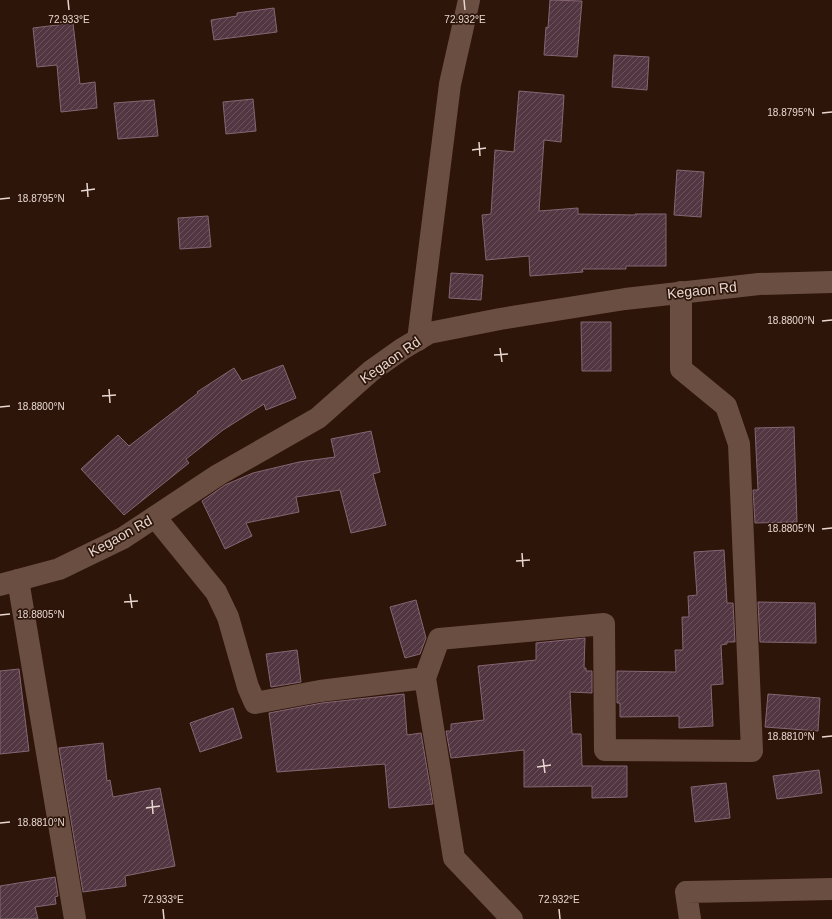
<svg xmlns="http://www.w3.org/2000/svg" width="832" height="919" font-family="Helvetica,sans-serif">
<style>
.building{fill:url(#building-hatch);stroke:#856673}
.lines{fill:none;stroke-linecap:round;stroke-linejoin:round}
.minor{stroke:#6b4e42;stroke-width:22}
.tertiary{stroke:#6b4e42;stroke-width:22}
.ticks{fill:none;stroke:#e8d7d0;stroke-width:1.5}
.labels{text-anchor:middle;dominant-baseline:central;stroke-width:3.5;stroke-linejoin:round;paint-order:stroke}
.street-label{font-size:14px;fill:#e8d7d0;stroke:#2d150a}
.ticks-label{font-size:10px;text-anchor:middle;fill:#e8d7d0;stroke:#2d150a;stroke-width:3.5;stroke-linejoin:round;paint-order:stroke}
</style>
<defs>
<pattern id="building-hatch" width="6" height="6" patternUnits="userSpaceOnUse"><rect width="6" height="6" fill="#523742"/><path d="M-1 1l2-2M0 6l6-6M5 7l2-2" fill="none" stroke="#6b535c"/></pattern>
</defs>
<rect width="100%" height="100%" fill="#2d150a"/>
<path class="building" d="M 550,0 L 582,1 L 577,57 L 544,55 L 546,27 L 548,28 Z
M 274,8 L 277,32 L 214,40 L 211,20 L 237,16 L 237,13 Z
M 73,23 L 80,84 L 95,82 L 97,108 L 61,112 L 57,65 L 37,67 L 33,28 Z
M 614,55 L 649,57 L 647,90 L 612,87 Z
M 519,91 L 564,95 L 561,142 L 544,140 L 539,211 L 578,208 L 578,214 L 635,215 L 635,214 L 666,214 L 666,266 L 626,266 L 626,269 L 582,269 L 583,272 L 530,276 L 529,256 L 486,260 L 482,215 L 491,214 L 495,150 L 514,152 Z
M 253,99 L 256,131 L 226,134 L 223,102 Z
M 154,100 L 158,136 L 118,139 L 114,103 Z
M 677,170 L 704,172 L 701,217 L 674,215 Z
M 208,216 L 211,247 L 180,249 L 178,218 Z
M 451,273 L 483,275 L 481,300 L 449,298 Z
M 581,322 L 611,322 L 611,371 L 582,371 Z
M 283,365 L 296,398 L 266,410 L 264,404 L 223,430 L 186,459 L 189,463 L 124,515 L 81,469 L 118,435 L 129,446 L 198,393 L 197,392 L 234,368 L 242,381 Z
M 794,427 L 797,522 L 755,523 L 753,490 L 758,490 L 755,428 Z
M 371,431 L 380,472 L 373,474 L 386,525 L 351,533 L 340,490 L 296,497 L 299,512 L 246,523 L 252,536 L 225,549 L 202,501 L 225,485 L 253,473 L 299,462 L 335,457 L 331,439 Z
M 724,550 L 727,603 L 733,603 L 735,642 L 727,642 L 727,644 L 721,645 L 723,684 L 711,685 L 713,726 L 679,728 L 679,716 L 620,717 L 620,703 L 617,703 L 617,671 L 676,672 L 675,650 L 683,650 L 682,617 L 689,617 L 688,596 L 697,595 L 694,552 Z
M 416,600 L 426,638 L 420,654 L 405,658 L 390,607 Z
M 758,602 L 815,603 L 816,643 L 760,642 Z
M 585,638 L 584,668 L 586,668 L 586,671 L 592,671 L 592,693 L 570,692 L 572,734 L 581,734 L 582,766 L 627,766 L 627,797 L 592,798 L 592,786 L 524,787 L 524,750 L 451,758 L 446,731 L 451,731 L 451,724 L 484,720 L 478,666 L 536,660 L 536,643 Z
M 297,650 L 301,682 L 271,687 L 266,654 Z
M 19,669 L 29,751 L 0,754 L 0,671 Z
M 404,694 L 407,735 L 421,733 L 433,804 L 389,808 L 385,764 L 277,772 L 269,713 L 322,703 Z
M 768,694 L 820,698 L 818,731 L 765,727 Z
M 233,708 L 242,738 L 200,752 L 190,723 Z
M 103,743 L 107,781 L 110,780 L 113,797 L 160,788 L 175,866 L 125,876 L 126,886 L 83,892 L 59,748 Z
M 819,770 L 822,793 L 777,799 L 773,776 Z
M 726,783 L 730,818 L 695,822 L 691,787 Z
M 55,877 L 58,896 L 55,897 L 56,904 L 35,907 L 38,919 L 0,919 L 0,886 Z"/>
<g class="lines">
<path class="minor" d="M 418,340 L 450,84 L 469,0
M 155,517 L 216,592 L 228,617 L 248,687 L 255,703 L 320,691 L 425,678 L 439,639 L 604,624 L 605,750 L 752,751 L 739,444 L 726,406 L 681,369 L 681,292
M 18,580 L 75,919
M 425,678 L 454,858 L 512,919
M 690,919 L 686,892 L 832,889"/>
<path class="tertiary" d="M 0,585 L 59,569 L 123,538 L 218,475 L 318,418 L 371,371 L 402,349 L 429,333 L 500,319 L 625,299 L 759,284 L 832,282"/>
</g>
<path class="ticks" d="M 68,0 L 69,10M 464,0 L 465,10M 822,113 L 832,112M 479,142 L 480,156M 472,150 L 486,148M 87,183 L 88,197M 81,191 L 95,189M 0,199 L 10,198M 822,321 L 832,320M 500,348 L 502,362M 494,355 L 508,354M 109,389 L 110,403M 102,396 L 116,395M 0,407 L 10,406M 822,529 L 832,528M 522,553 L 523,567M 516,561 L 530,560M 130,594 L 132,608M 124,602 L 138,601M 0,615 L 10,614M 822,737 L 832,736M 543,759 L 545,773M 537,767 L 551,765M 152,800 L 153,814M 146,808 L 160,806M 0,823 L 10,822M 163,909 L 164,919M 559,909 L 560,919"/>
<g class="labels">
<g class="street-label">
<text transform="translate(702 290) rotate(-6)">Kegaon Rd</text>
<text transform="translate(390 360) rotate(-35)">Kegaon Rd</text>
<text transform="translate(120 536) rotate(-29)">Kegaon Rd</text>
</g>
</g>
<g class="ticks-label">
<text x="69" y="23">72.933°E</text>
<text x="465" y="23">72.932°E</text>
<text x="791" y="116">18.8795°N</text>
<text x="41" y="202">18.8795°N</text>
<text x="791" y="324">18.8800°N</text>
<text x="41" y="410">18.8800°N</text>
<text x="791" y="532">18.8805°N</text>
<text x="41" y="618">18.8805°N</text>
<text x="791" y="740">18.8810°N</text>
<text x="41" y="826">18.8810°N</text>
<text x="163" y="903">72.933°E</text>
<text x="559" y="903">72.932°E</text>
</g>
</svg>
